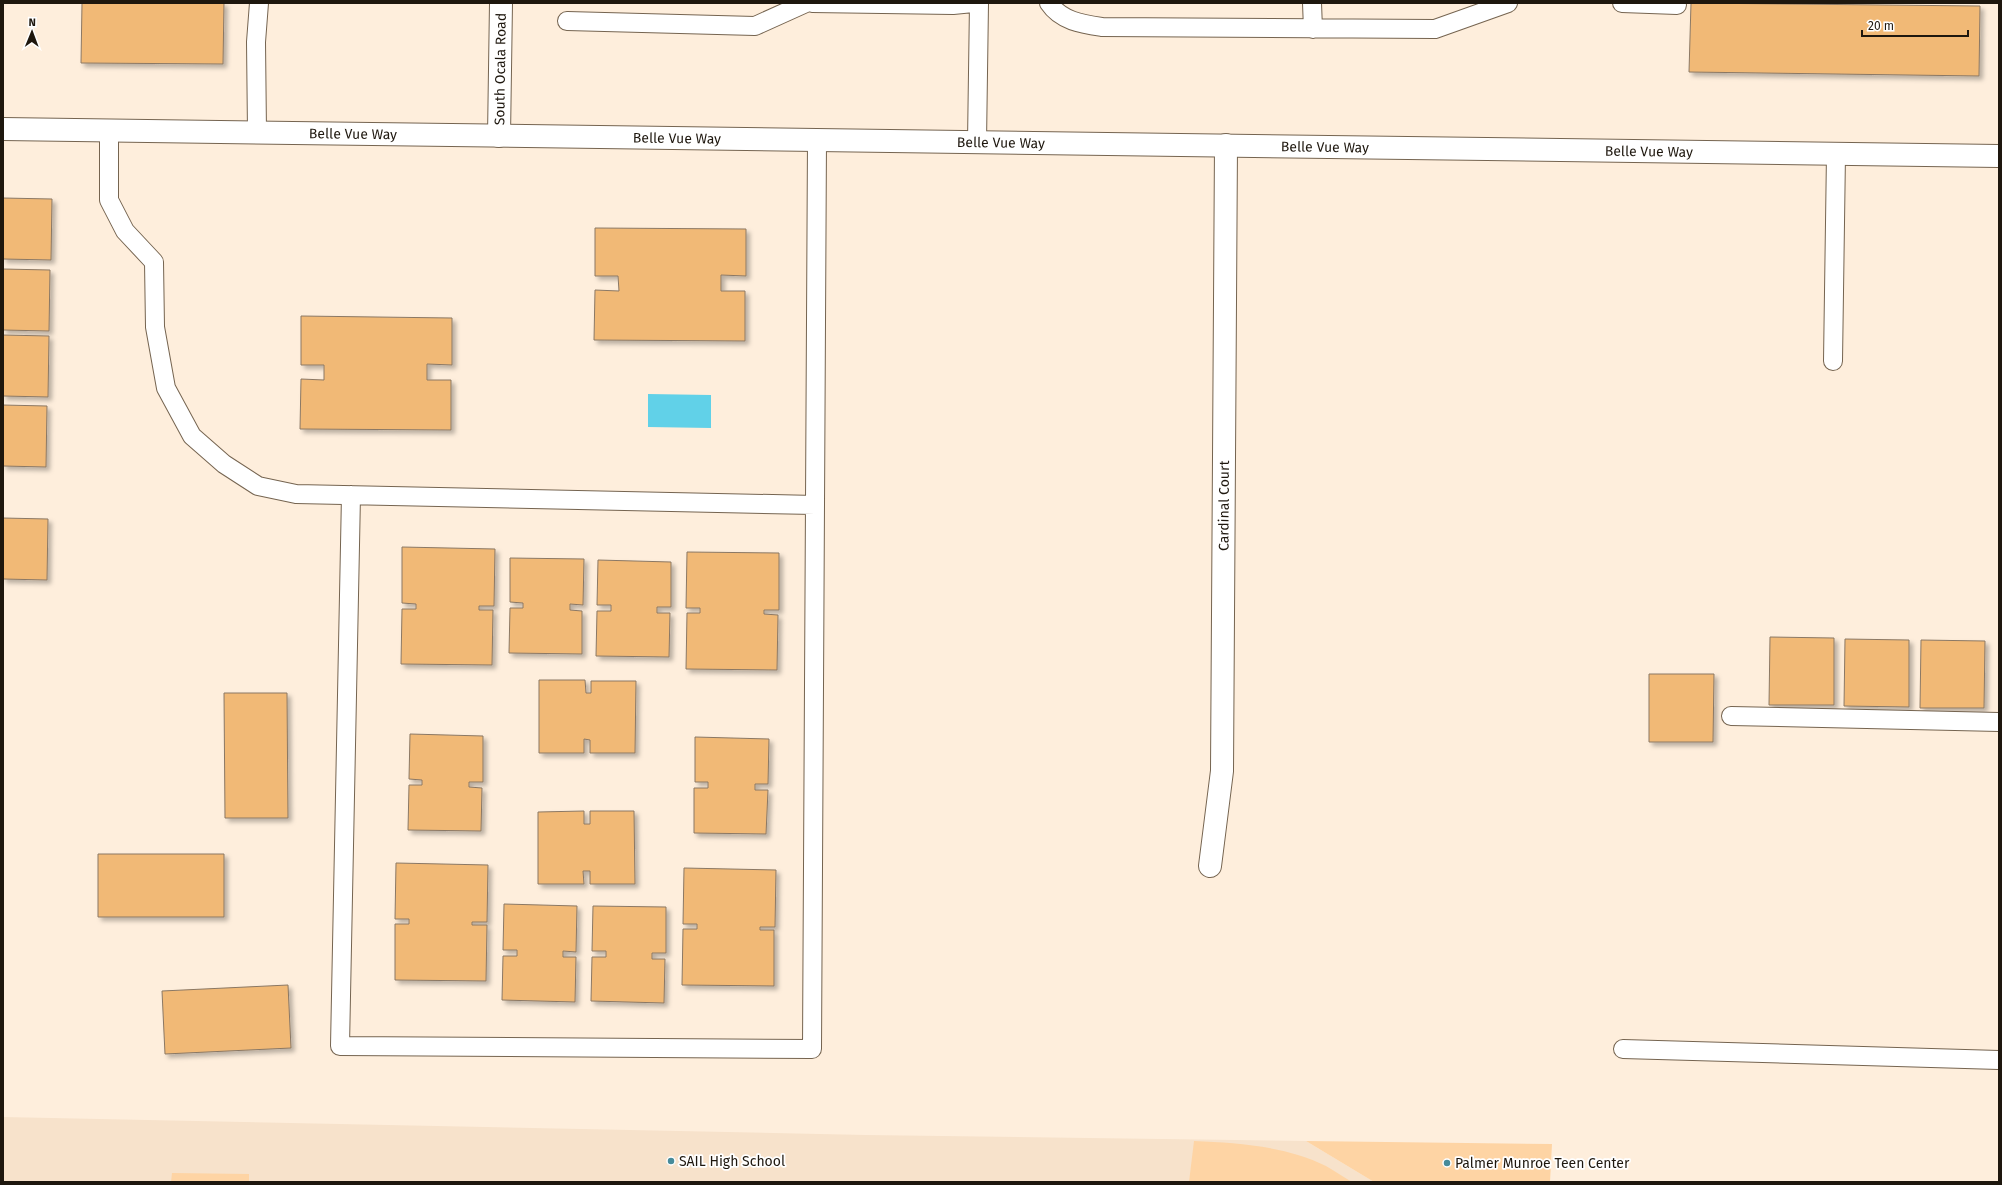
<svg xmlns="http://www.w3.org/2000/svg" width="2002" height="1185" font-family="'Fira Sans',sans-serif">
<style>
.built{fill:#f7e2cb}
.green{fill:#fed4a4}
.water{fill:#61d1e8}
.building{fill:#f1b976;stroke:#8b7864;filter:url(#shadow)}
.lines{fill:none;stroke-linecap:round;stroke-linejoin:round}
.lane-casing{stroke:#756450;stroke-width:20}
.street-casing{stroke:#756450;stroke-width:24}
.lane{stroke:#fff;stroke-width:18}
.street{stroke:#fff;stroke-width:22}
.poi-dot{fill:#478b9a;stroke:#fff;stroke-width:1.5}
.labels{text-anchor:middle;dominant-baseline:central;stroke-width:3.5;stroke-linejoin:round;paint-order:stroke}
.street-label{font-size:14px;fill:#1e170e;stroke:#fff}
.poi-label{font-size:14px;fill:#1e170e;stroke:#fff;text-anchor:start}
</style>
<defs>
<filter id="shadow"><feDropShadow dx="3.5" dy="3.5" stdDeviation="2" flood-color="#0004"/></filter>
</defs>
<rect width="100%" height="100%" fill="#feeedc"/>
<path class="built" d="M 3,1117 L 866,1135 L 1306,1141 L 1374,1182 L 3,1182 Z"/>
<path class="green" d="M 1194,1141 C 1238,1143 1286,1146 1326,1166 C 1335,1171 1343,1177 1352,1182 L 1189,1182 Z
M 1306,1141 L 1552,1144 L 1550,1182 L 1374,1182 Z
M 172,1173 L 249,1174 L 249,1182 L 171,1182 Z"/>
<path class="water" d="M 648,394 L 711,395 L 711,428 L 648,427 Z"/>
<path class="building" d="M 82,3 L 224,3 L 223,64 L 81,63 Z
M 1691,3 L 1980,6 L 1979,76 L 1689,72 Z
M 3,198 L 52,199 L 51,260 L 3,259 Z
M 595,228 L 746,229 L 746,276 L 721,275 L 721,291 L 745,291 L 745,341 L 594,340 L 595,290 L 619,291 L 618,276 L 595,276 Z
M 3,269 L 50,270 L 49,331 L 3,330 Z
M 301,316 L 452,318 L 452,365 L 427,364 L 427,380 L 451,380 L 451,430 L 300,429 L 301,379 L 324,380 L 324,365 L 301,365 Z
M 3,335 L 49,336 L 48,397 L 3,396 Z
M 3,405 L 47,406 L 46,467 L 3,466 Z
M 3,518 L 48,519 L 47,580 L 3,579 Z
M 402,547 L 495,549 L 494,606 L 479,606 L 479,610 L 493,610 L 492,665 L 401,664 L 402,609 L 416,609 L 416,604 L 402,603 Z
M 687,552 L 779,553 L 779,610 L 764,610 L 764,614 L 778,615 L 777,670 L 686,669 L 687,613 L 700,613 L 700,608 L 686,608 Z
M 510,558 L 584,559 L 583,605 L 570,604 L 570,610 L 582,611 L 582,654 L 509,653 L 510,608 L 523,608 L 523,603 L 510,602 Z
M 598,560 L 671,562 L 671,607 L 657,607 L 657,613 L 670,613 L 669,657 L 596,656 L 597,611 L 611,611 L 611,605 L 597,605 Z
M 1770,637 L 1834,638 L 1834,705 L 1769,705 Z
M 1845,639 L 1909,640 L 1909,707 L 1844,706 Z
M 1921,640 L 1985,641 L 1984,708 L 1920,708 Z
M 1649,674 L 1714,674 L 1713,742 L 1649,742 Z
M 539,680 L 585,680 L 586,693 L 591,693 L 591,681 L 636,681 L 635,753 L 590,753 L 590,740 L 584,739 L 584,753 L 539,753 Z
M 224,693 L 287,693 L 288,818 L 225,818 Z
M 410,734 L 483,736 L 483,782 L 469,782 L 469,787 L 482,788 L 481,831 L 408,830 L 409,785 L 422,785 L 422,780 L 409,779 Z
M 695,737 L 769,739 L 768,784 L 755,784 L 755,790 L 768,790 L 766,834 L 694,833 L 694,788 L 708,788 L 708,782 L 695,782 Z
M 584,811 L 584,824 L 590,824 L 590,811 L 634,811 L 635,884 L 590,884 L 590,871 L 583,871 L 584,884 L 538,884 L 538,812 Z
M 98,854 L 224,854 L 224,917 L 98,917 Z
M 396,863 L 488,865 L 487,922 L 472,922 L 472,925 L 487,925 L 486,981 L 395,980 L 395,924 L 409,924 L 409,919 L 395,919 Z
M 684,868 L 776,870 L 775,927 L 760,927 L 760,930 L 774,930 L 774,986 L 682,985 L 683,929 L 697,929 L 697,924 L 683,924 Z
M 504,904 L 577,906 L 576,952 L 563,951 L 563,957 L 576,957 L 575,1002 L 502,1000 L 503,956 L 517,956 L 517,950 L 503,950 Z
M 593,906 L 666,907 L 666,953 L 652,953 L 652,959 L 665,959 L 664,1003 L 591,1001 L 592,957 L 606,957 L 606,951 L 592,951 Z
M 288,985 L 291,1048 L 165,1054 L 162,991 Z"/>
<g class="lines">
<defs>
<path id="lane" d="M 812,3 L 953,5 L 973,3
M 1049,3 C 1061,21 1082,24 1102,27 L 1435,29 L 1508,3
M 1312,3 L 1313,29
M 1622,3 L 1677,5
M 567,21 L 755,26 L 806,3
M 109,130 L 109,200 L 125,231 L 154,262 L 155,327 L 166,388 L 192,436 L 224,464 L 258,486 L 296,494 L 815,505
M 257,132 L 256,42 L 259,3
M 977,142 L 979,3
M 1833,361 L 1836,154
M 351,495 L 340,1046 L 812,1049 L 817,140
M 1731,716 L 1999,722
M 1623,1049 L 1999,1060"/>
<g id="street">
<path id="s1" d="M 3,129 L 1999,156"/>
<path id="s2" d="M 499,136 L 501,3"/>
<path id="s3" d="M 1210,866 L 1222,771 L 1226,145"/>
</g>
</defs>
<use href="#lane" class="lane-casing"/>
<use href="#street" class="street-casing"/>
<use href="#lane" class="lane"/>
<use href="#street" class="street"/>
</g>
<g class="poi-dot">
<circle cx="671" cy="1161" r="4"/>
<circle cx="1447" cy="1163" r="4"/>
</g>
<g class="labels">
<g class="street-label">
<text stroke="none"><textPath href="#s2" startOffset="67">South Ocala Road</textPath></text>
<text stroke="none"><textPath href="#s1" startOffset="350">Belle Vue Way</textPath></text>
<text stroke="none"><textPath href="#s1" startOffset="674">Belle Vue Way</textPath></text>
<text stroke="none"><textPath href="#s1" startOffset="998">Belle Vue Way</textPath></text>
<text stroke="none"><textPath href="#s1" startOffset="1322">Belle Vue Way</textPath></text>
<text stroke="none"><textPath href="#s1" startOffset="1646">Belle Vue Way</textPath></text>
<text stroke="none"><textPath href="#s3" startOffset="361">Cardinal Court</textPath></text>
</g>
<g class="poi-label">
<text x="679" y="1161">SAIL High School</text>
<text x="1455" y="1163">Palmer Munroe Teen Center</text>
</g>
</g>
<rect width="2002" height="1185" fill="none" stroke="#1e170e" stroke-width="8"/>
<g transform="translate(32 32) rotate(1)" stroke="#ffffff" stroke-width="3" paint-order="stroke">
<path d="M0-3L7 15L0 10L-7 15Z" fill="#1e170e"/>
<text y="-6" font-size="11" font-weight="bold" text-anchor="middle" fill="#1e170e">N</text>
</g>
<path d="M1862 30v6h106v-6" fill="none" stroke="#1e170e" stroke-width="2"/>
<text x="1868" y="30" font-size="12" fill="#1e170e" stroke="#ffffff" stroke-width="3" paint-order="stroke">20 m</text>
</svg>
